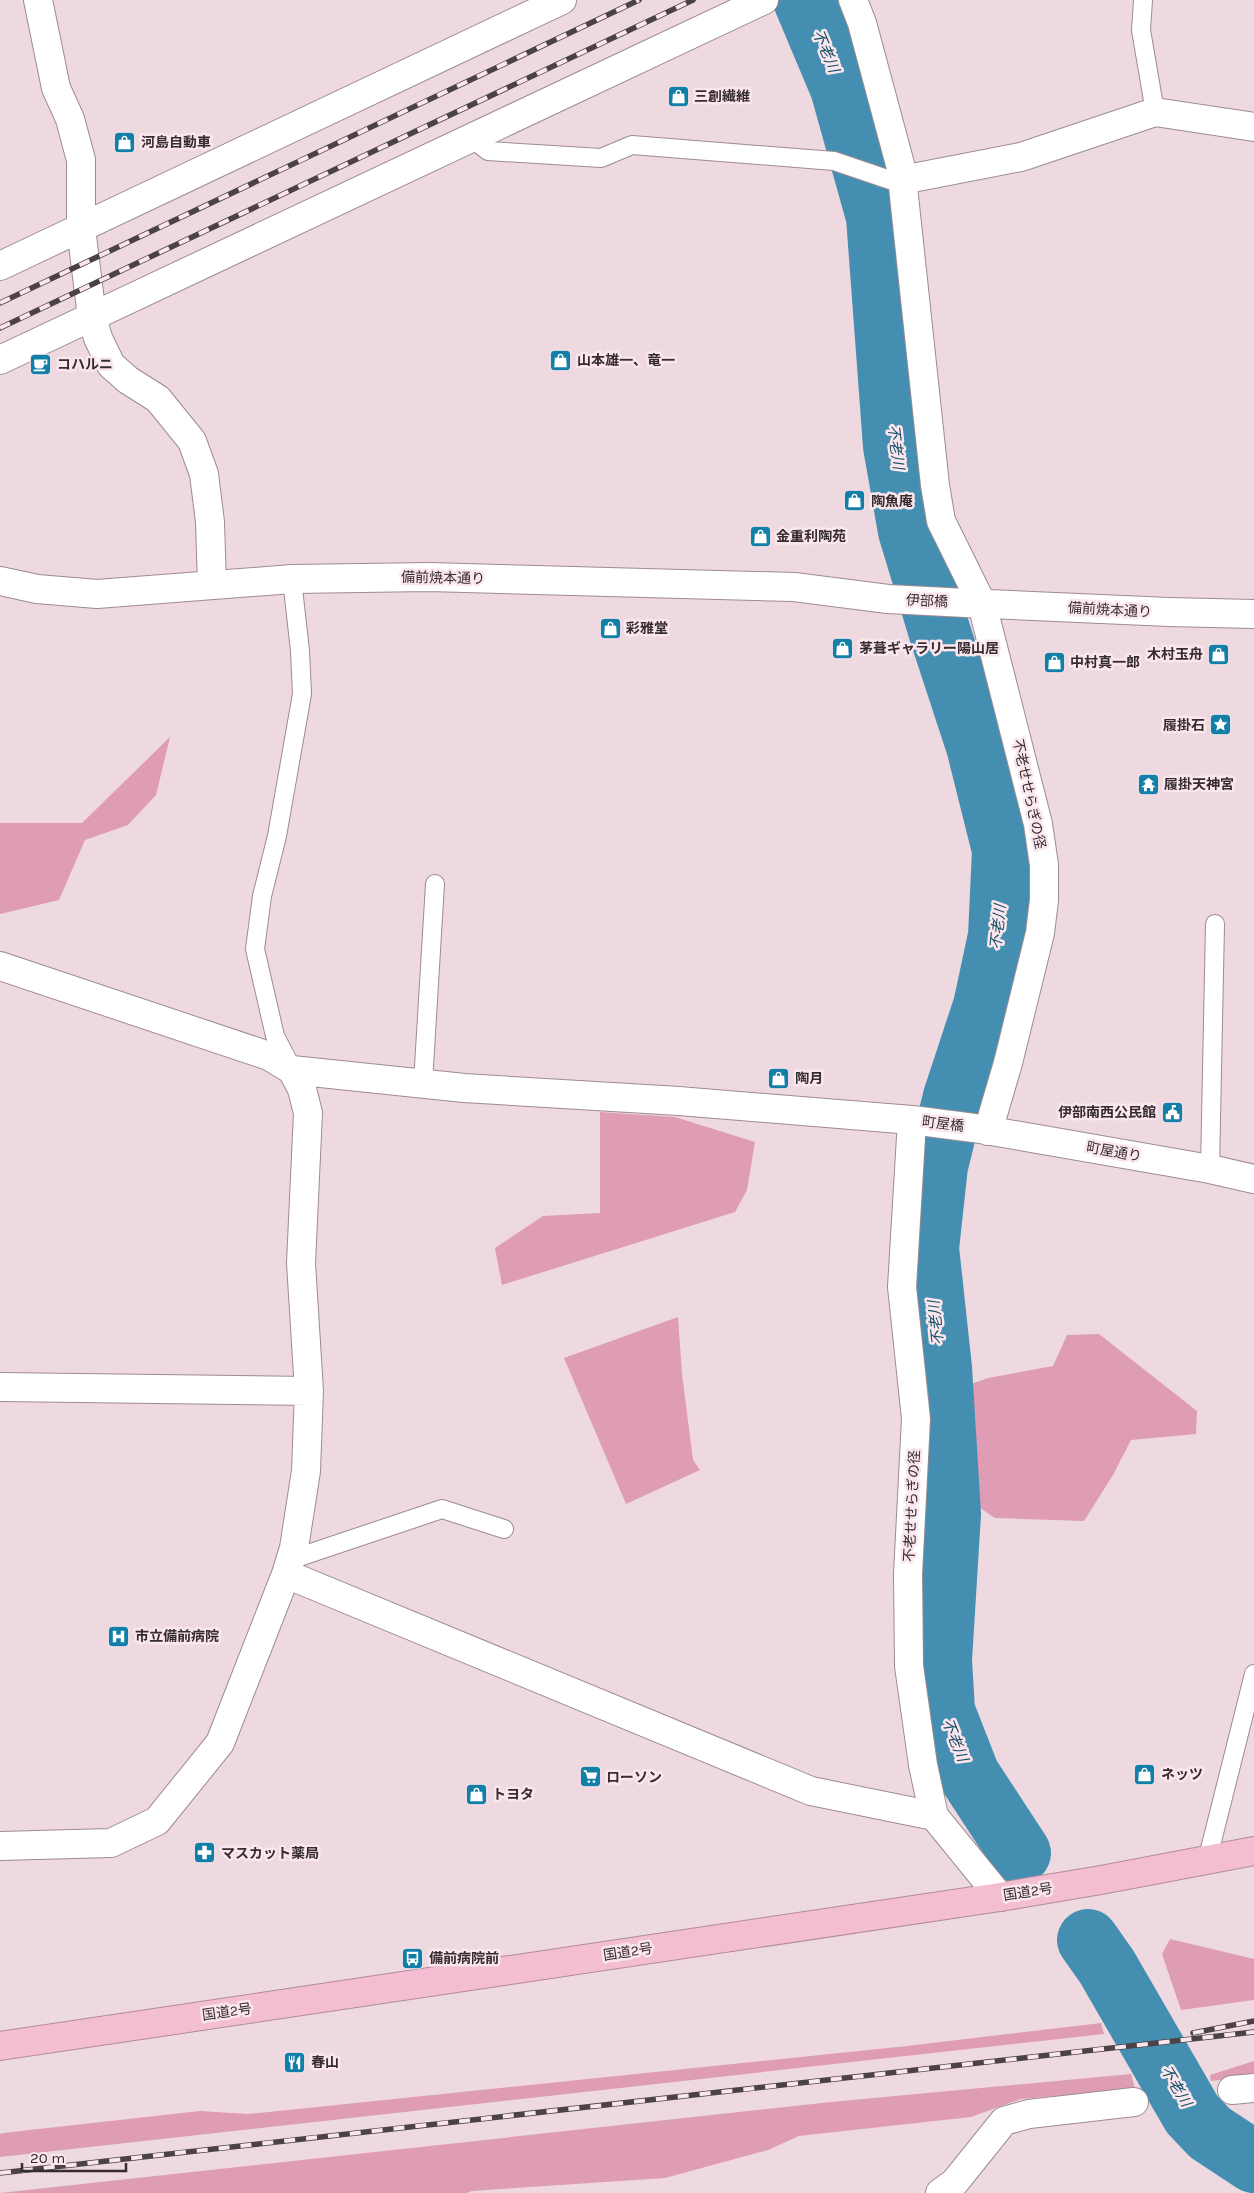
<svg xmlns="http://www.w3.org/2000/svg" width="1254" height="2193" font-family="Karla,'Noto Sans JP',sans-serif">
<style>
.green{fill:#de9db5}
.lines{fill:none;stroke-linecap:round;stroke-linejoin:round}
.river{stroke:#448fb1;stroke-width:62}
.lane-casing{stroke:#9e8b91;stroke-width:20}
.street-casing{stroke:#9e8b91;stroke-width:30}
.highway-casing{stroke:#b18b99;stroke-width:30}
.lane{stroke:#fff;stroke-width:18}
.street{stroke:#fff;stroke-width:28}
.highway{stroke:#f4bed2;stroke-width:28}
.rail-casing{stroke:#4b4245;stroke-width:5.5}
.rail{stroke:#fbe6ed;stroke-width:4;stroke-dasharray:11;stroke-linecap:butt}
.labels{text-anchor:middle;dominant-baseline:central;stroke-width:5;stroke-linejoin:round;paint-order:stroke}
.poi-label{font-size:14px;font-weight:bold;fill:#342c2f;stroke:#fbe6ed;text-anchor:start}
.street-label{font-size:14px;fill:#342c2f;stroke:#fbe6ed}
.water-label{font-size:15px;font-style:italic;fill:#135068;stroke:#fbe6ed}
</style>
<rect width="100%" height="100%" fill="#eed9e0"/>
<path class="green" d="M 170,737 L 156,795 L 128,825 L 85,840 L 59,900 L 0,914 L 0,823 L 82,823 Z
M 600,1112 L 675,1117 L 755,1142 L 747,1190 L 735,1212 L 502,1285 L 495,1248 L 543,1216 L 600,1213 Z
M 678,1317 L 682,1374 L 693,1460 L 700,1470 L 626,1504 L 564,1358 Z
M 1099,1334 L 1197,1411 L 1196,1434 L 1131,1440 L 1113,1475 L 1084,1521 L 995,1518 L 964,1497 L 960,1388 L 988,1378 L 1053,1366 L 1067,1335 Z
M 1170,1939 L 1254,1959 L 1254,2000 L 1181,2010 L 1162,1954 Z
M 1101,2023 L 1104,2034 L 0,2157 L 0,2134 L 3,2133 L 200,2111 L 248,2114 L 907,2046 Z
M 1254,2061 L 1254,2076 L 1211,2081 L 1210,2075 Z
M 1131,2074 L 1135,2089 L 1021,2099 L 971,2117 L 799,2136 L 768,2150 L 665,2178 L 472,2191 L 467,2193 L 0,2193 L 831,2102 Z"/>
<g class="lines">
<path class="river" d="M 804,0 L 841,88 L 877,217 L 894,446 L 909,531 L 939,630 L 977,746 L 1003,850 L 999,936 L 984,1006 L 954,1097 L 937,1166 L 928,1248 L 941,1368 L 950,1514 L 941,1660 L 944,1711 L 969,1775 L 1020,1853
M 1088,1940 L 1107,1967 L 1192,2114 L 1210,2133 L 1254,2162"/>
<defs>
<path id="lane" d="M 1143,0 L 1141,30 L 1155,112
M 470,137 L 488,151 L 601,158 L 632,145 L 834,161 L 890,180 L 902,180
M 291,1067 L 275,1036 L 255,949 L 262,896 L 277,836 L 302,694 L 300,651 L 292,579
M 423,1083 L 435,884
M 1210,1169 L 1215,924
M 290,1560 L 442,1509 L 504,1529
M 1207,1861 L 1254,1674"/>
<path id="street" d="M 38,0 L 56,88 L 70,119 L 81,160 L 81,228 L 92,317 L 98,338 L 111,365 L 128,380 L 158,399 L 192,441 L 204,474 L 210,522 L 212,584
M 853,0 L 862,23 L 901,168 L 935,485 L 941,521 L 982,604 L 1038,824 L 1044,865 L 1044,900 L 1040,933 L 1008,1063 L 988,1131
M 902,180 L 1021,157 L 1155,112 L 1254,127
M 0,266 L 562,0
M 0,360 L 764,0
M 0,581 L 37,589 L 97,594 L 292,579 L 429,577 L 794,587 L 888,599 L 966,603 L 1169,612 L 1254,614
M 0,966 L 269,1056 L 292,1070 L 464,1088 L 679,1101 L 912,1120 L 974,1128 L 1210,1169 L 1254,1179
M 912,1120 L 902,1287 L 916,1419 L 908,1574 L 909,1666 L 923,1765 L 934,1816 L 1000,1897
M 0,1387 L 309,1391
M 286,1574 L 811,1791 L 934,1816
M 0,1846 L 111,1843 L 157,1821 L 220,1743 L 286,1574 L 294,1548 L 306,1471 L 309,1391 L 301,1263 L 308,1113 L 302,1089 L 292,1070
M 1232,2090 L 1254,2088
M 940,2193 L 955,2182 L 1004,2121 L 1029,2114 L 1134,2102"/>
<path id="highway" d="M 0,2046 L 1000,1897 L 1101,1880 L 1254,1851"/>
</defs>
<use href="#lane" class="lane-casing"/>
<use href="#street" class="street-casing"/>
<use href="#highway" class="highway-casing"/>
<use href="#lane" class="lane"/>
<use href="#street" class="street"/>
<use href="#highway" class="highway"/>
<defs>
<path id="rail" d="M 0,303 L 639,0
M 0,328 L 693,0
M 1193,2033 L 1254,2021
M 0,2173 L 1254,2032"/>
</defs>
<use href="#rail" class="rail-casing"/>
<use href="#rail" class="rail"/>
</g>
<defs>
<symbol id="shop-square" viewBox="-11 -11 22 22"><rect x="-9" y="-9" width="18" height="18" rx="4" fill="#117fa8" stroke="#fbe6ed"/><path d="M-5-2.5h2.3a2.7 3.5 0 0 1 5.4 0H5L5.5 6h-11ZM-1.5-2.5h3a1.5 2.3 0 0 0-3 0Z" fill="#fff"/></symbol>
<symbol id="cafe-square" viewBox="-11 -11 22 22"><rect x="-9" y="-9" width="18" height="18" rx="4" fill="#117fa8" stroke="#fbe6ed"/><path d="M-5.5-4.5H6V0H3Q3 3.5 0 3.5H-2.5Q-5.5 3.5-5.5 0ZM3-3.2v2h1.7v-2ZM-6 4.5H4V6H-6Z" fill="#fff"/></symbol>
<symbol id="sight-square" viewBox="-11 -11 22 22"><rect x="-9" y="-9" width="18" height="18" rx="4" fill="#117fa8" stroke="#fbe6ed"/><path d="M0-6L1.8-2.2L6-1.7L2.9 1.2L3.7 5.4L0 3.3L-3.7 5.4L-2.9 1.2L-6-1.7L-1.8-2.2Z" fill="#fff"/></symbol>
<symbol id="temple-square" viewBox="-11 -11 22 22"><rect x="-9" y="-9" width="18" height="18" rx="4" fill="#117fa8" stroke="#fbe6ed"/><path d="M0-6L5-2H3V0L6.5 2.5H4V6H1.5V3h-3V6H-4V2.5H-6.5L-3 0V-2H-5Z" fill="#fff"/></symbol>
<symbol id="civic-square" viewBox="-11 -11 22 22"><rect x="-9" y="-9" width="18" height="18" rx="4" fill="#117fa8" stroke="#fbe6ed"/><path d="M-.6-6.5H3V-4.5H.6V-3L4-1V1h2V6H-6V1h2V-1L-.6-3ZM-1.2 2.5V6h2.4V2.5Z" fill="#fff"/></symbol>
<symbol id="hospital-square" viewBox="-11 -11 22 22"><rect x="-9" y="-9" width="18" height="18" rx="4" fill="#117fa8" stroke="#fbe6ed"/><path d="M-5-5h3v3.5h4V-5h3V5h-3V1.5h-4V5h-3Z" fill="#fff"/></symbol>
<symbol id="supermarket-square" viewBox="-11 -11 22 22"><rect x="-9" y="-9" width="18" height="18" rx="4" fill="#117fa8" stroke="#fbe6ed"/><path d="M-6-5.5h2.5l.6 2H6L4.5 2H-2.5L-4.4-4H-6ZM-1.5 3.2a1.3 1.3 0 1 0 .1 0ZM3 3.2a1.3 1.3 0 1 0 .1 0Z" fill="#fff"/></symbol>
<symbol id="pharmacy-square" viewBox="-11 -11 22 22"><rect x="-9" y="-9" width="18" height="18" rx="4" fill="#117fa8" stroke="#fbe6ed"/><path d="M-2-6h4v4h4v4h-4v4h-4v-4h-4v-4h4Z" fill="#fff"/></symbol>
<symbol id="bus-square" viewBox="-11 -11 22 22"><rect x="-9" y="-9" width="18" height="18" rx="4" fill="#117fa8" stroke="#fbe6ed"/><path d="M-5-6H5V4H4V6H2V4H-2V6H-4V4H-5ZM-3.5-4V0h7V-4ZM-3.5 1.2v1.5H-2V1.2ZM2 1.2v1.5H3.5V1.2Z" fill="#fff"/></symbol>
<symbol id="restaurant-square" viewBox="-11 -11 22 22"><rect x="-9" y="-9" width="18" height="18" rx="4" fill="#117fa8" stroke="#fbe6ed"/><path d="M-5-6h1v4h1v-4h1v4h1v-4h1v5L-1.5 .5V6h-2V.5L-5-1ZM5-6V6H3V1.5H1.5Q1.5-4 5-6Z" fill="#fff"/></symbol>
</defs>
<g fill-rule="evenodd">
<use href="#shop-square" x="666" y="84" width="25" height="25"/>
<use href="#shop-square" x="112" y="130" width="25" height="25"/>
<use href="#shop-square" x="548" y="348" width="25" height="25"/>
<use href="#cafe-square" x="28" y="352" width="25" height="25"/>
<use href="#shop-square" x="842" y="488" width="25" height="25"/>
<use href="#shop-square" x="748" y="524" width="25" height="25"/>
<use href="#shop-square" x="598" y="616" width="25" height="25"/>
<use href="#shop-square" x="830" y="636" width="25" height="25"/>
<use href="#shop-square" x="1206" y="642" width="25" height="25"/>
<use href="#shop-square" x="1042" y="650" width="25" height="25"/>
<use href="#sight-square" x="1208" y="712" width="25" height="25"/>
<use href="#temple-square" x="1136" y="772" width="25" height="25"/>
<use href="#shop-square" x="766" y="1066" width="25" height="25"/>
<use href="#civic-square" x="1160" y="1100" width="25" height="25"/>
<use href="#hospital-square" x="106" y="1624" width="25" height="25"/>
<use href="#shop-square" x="1132" y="1762" width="25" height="25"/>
<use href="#supermarket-square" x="578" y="1764" width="25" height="25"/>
<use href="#shop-square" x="464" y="1782" width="25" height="25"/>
<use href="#pharmacy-square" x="192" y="1840" width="25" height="25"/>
<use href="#bus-square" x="400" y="1946" width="25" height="25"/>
<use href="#restaurant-square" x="282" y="2050" width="25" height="25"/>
</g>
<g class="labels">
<g class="poi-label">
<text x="694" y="96">三創繊維</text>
<text x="141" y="142">河島自動車</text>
<text x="577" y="360">山本雄一、竜一</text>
<text x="57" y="364">コハルニ</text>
<text x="871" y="501">陶魚庵</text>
<text x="776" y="536">金重利陶苑</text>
<text x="626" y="628">彩雅堂</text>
<text x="859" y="648">茅葺ギャラリー陽山居</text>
<text x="1203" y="654" text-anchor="end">木村玉舟</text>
<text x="1070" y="662">中村真一郎</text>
<text x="1205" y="725" text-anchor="end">履掛石</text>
<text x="1164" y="784">履掛天神宮</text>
<text x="795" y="1078">陶月</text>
<text x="1156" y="1112" text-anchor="end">伊部南西公民館</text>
<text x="135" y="1636">市立備前病院</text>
<text x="1161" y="1774">ネッツ</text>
<text x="606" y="1777">ローソン</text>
<text x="492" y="1794">トヨタ</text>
<text x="221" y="1853">マスカット薬局</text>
<text x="429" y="1958">備前病院前</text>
<text x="311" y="2062">春山</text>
</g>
<g class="street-label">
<text transform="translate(443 578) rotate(1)">備前焼本通り</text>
<text transform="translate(927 601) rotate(3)">伊部橋</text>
<text transform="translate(1110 610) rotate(3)">備前焼本通り</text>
<text transform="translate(1029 794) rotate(78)">不老せせらぎの径</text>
<text transform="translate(943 1124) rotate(7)">町屋橋</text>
<text transform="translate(1114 1152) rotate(10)">町屋通り</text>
<text transform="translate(912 1506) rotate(-87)">不老せせらぎの径</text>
<text transform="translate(1028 1892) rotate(-9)">国道2号</text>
<text transform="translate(628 1952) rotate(-9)">国道2号</text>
<text transform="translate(227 2012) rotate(-8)">国道2号</text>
</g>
<g class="water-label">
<text transform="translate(826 51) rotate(67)">不老川</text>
<text transform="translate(896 447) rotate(83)">不老川</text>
<text transform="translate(998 927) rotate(-84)">不老川</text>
<text transform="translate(936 1323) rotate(-96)">不老川</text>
<text transform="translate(955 1740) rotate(68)">不老川</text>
<text transform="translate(1176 2086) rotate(59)">不老川</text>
</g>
</g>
<path d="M22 2163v8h104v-8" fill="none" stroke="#342c2f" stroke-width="2.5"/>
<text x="30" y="2163" font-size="15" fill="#342c2f" stroke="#fbe6ed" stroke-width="4" paint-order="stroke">20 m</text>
</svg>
